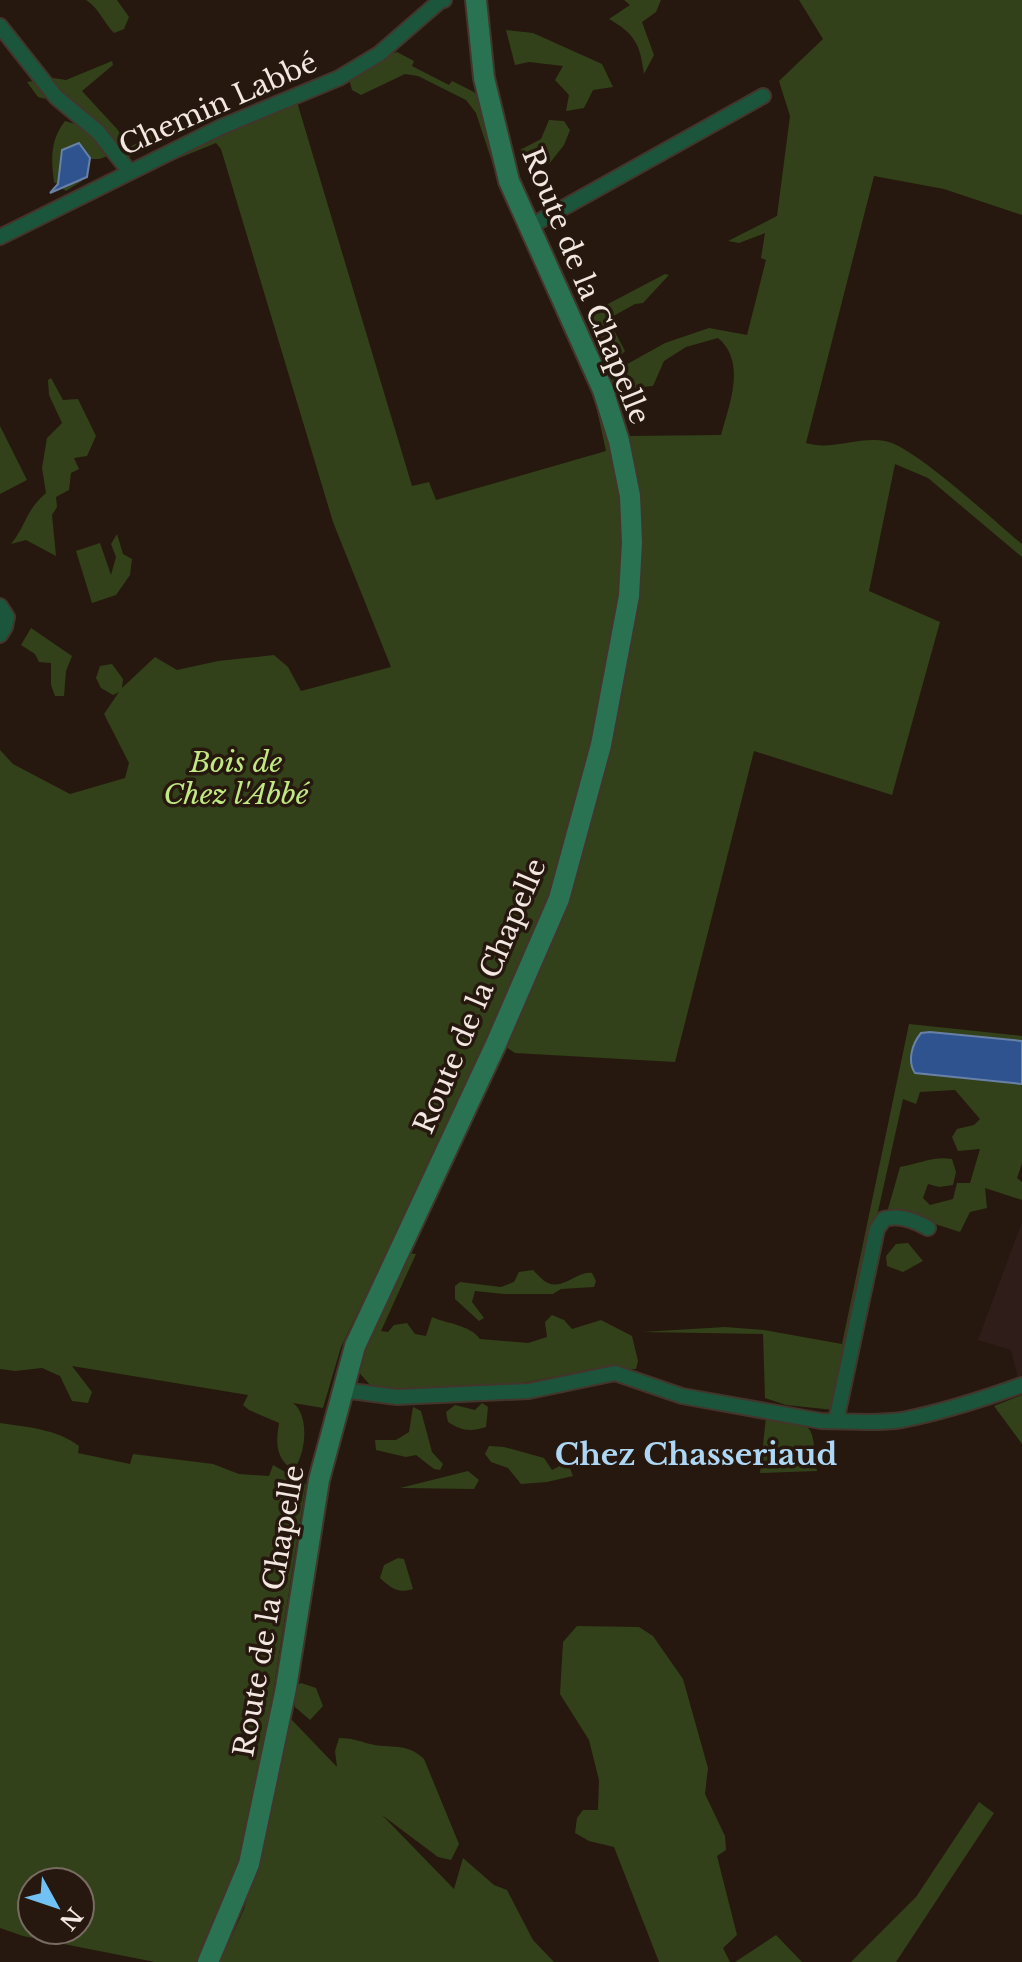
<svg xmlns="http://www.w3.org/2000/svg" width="1022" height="1962" font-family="'Libre Baskerville',serif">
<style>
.industrial{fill:#2f1d1a}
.green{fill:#324119;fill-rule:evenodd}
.water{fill:#2e538e;stroke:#6980a7;stroke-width:2}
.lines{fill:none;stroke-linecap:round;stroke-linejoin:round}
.street-casing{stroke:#43352c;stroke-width:18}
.secondary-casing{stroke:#43352c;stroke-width:24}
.street{stroke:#1b563c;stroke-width:14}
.secondary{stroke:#297352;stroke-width:20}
.labels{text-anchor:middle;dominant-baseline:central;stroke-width:7;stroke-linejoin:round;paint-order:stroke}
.street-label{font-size:28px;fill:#f2e8e1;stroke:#26180e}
.park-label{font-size:28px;font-style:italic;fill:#c1e983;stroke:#26180e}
.neighbourhood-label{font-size:30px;font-weight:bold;fill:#add7f4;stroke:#26180e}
</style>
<rect width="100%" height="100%" fill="#26180e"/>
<path class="industrial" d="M 1022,1222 L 1022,1376 L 1018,1378 L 1011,1350 L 978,1340 Z"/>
<path class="green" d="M 86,0 L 117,0 L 129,17 L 124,29 L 114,33 C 103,22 99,8 86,0 Z
M 624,0 L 661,0 L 656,12 L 642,22 L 654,55 L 644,74 C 640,44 635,34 609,19 L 630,5 Z
M 799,0 L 1022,0 L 1022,215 L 944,189 L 874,176 L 806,443 C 831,451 859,436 885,441 C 913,445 996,523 1022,544 L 1022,557 L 928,478 L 895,464 L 869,591 L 940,622 L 892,795 L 754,751 L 675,1062 L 515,1053 L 506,1047 L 567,909 L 612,744 L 639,581 L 637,475 L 627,436 L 721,435 C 729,405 747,362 718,338 L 686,347 L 664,361 L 653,386 L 619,389 L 612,384 L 613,372 L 665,343 L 709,328 L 747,335 L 766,260 L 761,258 L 765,233 L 739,243 L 728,241 L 777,216 L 790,116 L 779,81 L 823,39 Z
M 506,30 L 533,33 L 602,64 L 613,87 L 593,90 L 584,108 L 566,111 L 569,95 L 555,80 L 563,66 L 529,62 L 515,65 Z
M 397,52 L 414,61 L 412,66 L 449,85 L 452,81 L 474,92 L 480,99 L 501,189 L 476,113 L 466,100 L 418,76 L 405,74 L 361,95 L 352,90 L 349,79 L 384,56 Z
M 112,61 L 113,65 L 82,91 L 117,129 L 129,147 L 142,141 L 144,126 L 163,141 L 127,158 L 108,136 L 108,156 L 99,159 L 87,159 L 82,181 L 66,191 L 54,182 C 51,160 50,140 65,121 L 82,126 L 72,105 L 38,97 L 27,82 L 53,78 L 66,80 Z
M 297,102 L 412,486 L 429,482 L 436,500 L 606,451 L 595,401 L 612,444 L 620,489 L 622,578 L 614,651 L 586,774 L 555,886 L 457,1107 L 341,1347 L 323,1408 L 293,1403 C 310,1415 306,1456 293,1470 C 275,1458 276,1442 279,1423 L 249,1410 L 243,1405 L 248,1395 L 72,1366 L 92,1392 L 88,1403 L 72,1401 L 60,1376 L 42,1368 L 15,1371 L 0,1369 L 0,750 L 13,764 L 70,794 L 125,778 L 129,763 L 104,714 L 119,692 L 113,695 L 101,688 L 96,678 L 100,666 L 112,664 L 123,679 L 122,688 L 155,657 L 177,670 L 218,661 L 274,655 L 288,667 L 301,691 L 391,667 L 333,522 L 221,149 L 216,143 L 108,187 L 191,147 Z
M 549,120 L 564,121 L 570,130 L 564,145 L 549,164 L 536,161 L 520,150 L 541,139 Z
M 665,274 L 669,275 L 643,303 L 635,304 L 608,319 L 625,351 L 620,356 L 610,359 L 587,315 Z
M 51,378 L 63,400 L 78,399 L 96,436 L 87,456 L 74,458 L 79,469 L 71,473 L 69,490 L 56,497 L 57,507 L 52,515 L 56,556 L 26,540 L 11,544 C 27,524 25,511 46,493 L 42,468 L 47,438 L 62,423 L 49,395 L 48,380 Z
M 0,426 L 27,480 L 0,494 Z
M 117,534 L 123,554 L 132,559 L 130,575 L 116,595 L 92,603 L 76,551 L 100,543 L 111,575 L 116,557 L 111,544 Z
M 31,628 L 72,656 L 66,671 L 64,696 L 55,696 L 51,685 L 51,663 L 39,662 L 35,654 L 21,645 Z
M 909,1024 L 1022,1036 L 1022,1163 L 1017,1178 L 1022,1182 L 1022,1200 L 985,1188 L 987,1208 L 970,1212 L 960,1232 L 932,1223 L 907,1228 L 893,1223 L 888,1209 L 900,1167 C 919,1164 933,1156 952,1159 L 956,1172 L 953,1185 L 939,1187 L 928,1184 L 923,1198 L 930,1205 L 953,1199 L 957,1183 L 970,1183 L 980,1149 L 958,1151 L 952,1137 L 957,1129 L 974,1125 L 980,1119 L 955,1090 L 920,1092 L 916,1104 L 903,1099 L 834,1410 L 786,1405 L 765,1398 L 763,1334 L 642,1332 L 725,1327 L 764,1330 L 842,1344 Z
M 908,1243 L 923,1261 L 903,1272 L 887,1266 L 886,1256 L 896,1244 Z
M 407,1253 L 416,1254 L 381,1331 L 388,1332 L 394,1325 L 407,1323 L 415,1334 L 426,1336 L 432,1317 C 448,1324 470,1325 480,1339 L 528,1343 L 547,1337 L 545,1322 L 552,1315 L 564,1320 L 572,1329 L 601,1320 L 632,1336 L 638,1361 L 636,1369 L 589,1370 L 523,1383 L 416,1389 L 384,1389 L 370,1385 L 356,1369 L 360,1349 Z
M 533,1270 C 537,1274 543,1281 548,1283 C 564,1290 577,1271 592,1273 L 596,1281 L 594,1287 L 561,1289 L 553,1294 L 504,1294 L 475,1291 L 472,1302 L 484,1318 L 479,1321 L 455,1299 L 455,1286 L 460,1282 L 501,1287 L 514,1282 L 519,1272 Z
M 1022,1395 L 1022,1444 L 994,1406 Z
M 482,1403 L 488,1407 L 486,1427 C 470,1432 462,1431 448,1422 L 446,1412 L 455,1405 L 475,1410 Z
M 413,1407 L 421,1411 L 432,1452 L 443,1464 L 440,1470 L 434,1469 L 416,1455 L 406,1457 L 376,1450 L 375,1440 L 396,1440 L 409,1432 Z
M 766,1417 C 817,1427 811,1419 817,1471 L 760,1473 Z
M 0,1423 C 27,1427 57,1429 79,1446 L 78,1453 L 130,1464 L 133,1454 L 213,1464 L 239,1474 L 269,1476 L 273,1465 L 306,1484 L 267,1731 L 241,1853 L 200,1962 L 155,1962 L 23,1936 L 0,1928 ZM 32,1882 L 80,1882 L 80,1930 L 32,1930 Z
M 489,1446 L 504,1447 L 544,1458 L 552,1470 L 563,1464 L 570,1468 L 573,1476 L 547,1482 L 521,1484 L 508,1468 L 491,1462 L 485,1454 Z
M 468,1471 L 479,1480 L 474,1489 L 400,1488 Z
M 398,1558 L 404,1559 L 413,1589 C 398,1594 391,1588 380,1578 L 384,1565 Z
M 577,1626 L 639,1627 L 653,1636 L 683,1679 L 708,1768 L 705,1794 L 725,1836 L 726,1850 L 717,1856 L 737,1935 L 723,1948 L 730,1962 L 659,1962 L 614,1847 L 589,1841 L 575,1833 L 577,1818 L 583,1810 L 598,1810 L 599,1780 L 589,1740 L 560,1694 L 563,1642 Z
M 301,1683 L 316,1688 L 323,1706 L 310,1720 L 295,1707 L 295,1686 Z
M 292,1720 L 337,1767 L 335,1751 L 339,1738 C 351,1738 359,1741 370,1744 C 390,1749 407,1742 424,1759 L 459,1844 L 451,1860 L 438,1857 L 382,1815 L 454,1889 L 463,1858 L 494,1885 L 507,1890 L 533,1940 L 554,1962 L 220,1962 L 244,1909 L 267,1826 L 287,1723 Z
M 979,1802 L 994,1813 L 896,1962 L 851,1962 L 916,1897 Z
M 776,1935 L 802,1962 L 735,1962 Z"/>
<path class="water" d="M 79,143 L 90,158 L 87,177 L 50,193 L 58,184 L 62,150 Z
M 930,1032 L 1022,1041 L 1022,1084 L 915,1073 C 907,1061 912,1044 921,1033 Z"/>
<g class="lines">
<defs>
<path id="street" d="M 0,26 L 56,97 L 98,132 L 129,171
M 529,227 L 763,96
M 0,237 L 221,127 L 339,78 L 379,54 L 440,1 L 444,0
M 0,606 L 7,617 L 5,627 L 0,635
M 343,1390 L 397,1397 L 529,1391 L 615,1373 L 682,1396 L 821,1421 C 847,1421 877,1424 902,1420 C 943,1412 983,1399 1022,1385
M 836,1421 L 877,1229 L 884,1219 C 901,1215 913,1220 928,1228"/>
<path id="secondary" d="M 208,1962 L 249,1864 L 286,1688 L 319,1480 L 355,1346 L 496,1044 L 559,899 L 601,745 L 629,596 L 632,542 L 630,496 L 619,441 L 603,390 L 509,181 L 484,78 L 476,0"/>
</defs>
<use href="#street" class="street-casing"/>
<use href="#secondary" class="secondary-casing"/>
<use href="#street" class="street"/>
<use href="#secondary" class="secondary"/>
</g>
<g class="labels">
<g class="street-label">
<text transform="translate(218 104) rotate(-24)">Chemin Labbé</text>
<text transform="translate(586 286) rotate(68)">Route de la Chapelle</text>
<text transform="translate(480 996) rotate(-67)">Route de la Chapelle</text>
<text transform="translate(269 1611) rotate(-80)">Route de la Chapelle</text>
</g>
<g class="park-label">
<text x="236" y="762">Bois de<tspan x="236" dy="32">Chez l'Abbé</tspan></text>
</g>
<g class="neighbourhood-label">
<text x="696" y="1454">Chez Chasseriaud</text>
</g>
</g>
<g transform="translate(56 1906) rotate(130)"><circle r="38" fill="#26180e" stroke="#786b62" stroke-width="2"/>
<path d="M0-6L14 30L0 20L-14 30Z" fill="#71c1f5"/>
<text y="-12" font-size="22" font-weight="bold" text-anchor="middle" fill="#f2e8e1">N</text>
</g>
</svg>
